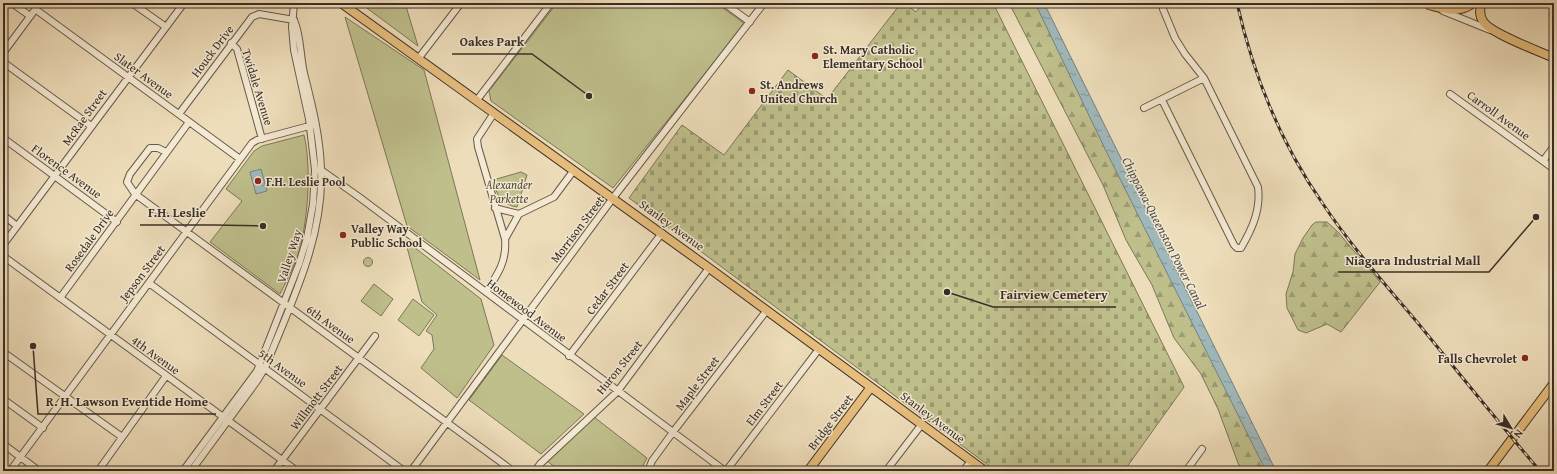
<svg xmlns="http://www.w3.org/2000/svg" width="1557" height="474" font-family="'Gentium Book Plus',serif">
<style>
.green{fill:#bfbf8c;stroke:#7c7659}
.forest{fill:url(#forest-firs);stroke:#7c7659}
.cemetery{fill:url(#cemetery-stones);stroke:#7c7659}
.water{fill:url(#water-ripples);stroke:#76817f}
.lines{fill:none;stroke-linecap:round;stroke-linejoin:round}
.minor-casing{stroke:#665a4b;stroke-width:8}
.major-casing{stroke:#392e26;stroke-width:10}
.minor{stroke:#f4e9d2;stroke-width:6}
.major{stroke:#e7be7d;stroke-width:8}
.rail-casing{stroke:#392e26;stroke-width:3}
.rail{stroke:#f4e9d2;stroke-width:1.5;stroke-dasharray:4.5;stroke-linecap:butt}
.poi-dot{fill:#8f2418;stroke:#f4e9d2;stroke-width:1.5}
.labels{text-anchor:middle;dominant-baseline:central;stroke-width:3;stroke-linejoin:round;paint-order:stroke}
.poi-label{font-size:12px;font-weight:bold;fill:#392e26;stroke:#f4e9d2;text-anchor:start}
.street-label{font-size:12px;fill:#392e26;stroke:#f4e9d2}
.park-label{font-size:12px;font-style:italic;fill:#544b3a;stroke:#f4e9d2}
.water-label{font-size:13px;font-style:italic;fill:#52504b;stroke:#f4e9d2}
.leader{fill:none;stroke:#392e26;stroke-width:1.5}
.callout-dot{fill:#392e26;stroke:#f4e9d2;stroke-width:1.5}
.callout-label{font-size:13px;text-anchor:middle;font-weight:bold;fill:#392e26;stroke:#f4e9d2;stroke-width:3;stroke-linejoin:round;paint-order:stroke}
</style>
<defs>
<pattern id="forest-firs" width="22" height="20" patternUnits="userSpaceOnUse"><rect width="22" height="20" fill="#bfbf8c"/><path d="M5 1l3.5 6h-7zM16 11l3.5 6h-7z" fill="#9c9c72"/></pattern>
<pattern id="cemetery-stones" width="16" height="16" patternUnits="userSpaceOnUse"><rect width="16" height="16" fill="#bfbf8c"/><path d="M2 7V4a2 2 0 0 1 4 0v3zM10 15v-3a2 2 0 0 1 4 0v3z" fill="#9c9c72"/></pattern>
<pattern id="water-ripples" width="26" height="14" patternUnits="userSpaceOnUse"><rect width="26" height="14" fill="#9fb8bb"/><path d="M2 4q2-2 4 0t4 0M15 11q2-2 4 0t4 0" fill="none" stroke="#839698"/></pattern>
</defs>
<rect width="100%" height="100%" fill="#eeddba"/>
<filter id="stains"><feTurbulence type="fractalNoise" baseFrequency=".005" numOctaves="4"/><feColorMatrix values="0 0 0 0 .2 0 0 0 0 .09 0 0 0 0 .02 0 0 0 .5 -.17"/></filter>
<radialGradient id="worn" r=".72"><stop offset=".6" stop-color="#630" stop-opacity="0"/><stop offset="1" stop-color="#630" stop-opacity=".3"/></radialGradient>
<path class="green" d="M 360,3 L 405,3 L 418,46 Z
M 557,3 L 716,3 L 745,24 L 613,188 L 491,101 L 489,91 Z
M 345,17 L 424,70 L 480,280 L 407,226 Z
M 304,135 C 312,168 308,225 297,258 C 292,270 286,282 280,294 L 210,242 L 242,201 L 226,189 L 254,151 L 262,146 Z
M 521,172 L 527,175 L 517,207 C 501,204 497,196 493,180 Z
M 405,240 L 481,299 L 494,345 L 457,398 L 421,368 L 434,349 L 432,335 L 426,331 L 437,315 L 422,302 Z
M363.5 262a4.5 4.5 0 1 1 9 0a4.5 4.5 0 1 1-9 0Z
M 374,284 L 393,299 L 381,316 L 361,301 Z
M 413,299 L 434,315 L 419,336 L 398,320 Z
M 502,355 L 584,414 L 541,454 L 469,400 Z
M 594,417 L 647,458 L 640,471 L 560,471 L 547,461 Z"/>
<path class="forest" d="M 1009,3 L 1036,3 L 1267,471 L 1241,471 L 1218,409 L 1201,374 L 1174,338 L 1152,285 L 1126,240 L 1103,185 Z
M 1316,222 L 1327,222 L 1338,232 L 1380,282 L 1341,332 L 1327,324 L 1306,333 L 1298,330 L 1287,308 L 1286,294 L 1293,272 L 1295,254 L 1303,238 L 1312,225 Z"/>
<path class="cemetery" d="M 901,3 L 904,3 L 916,12 L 923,3 L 993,3 L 1184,387 L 1124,471 L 996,471 L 629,198 L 682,125 L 724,155 L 788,70 L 827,99 Z"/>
<path class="water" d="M 1035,3 L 1044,3 L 1276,471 L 1266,471 L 1107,153 Z
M 261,169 L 267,191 L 256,194 L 250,172 Z"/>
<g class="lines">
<defs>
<path id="minor" d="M 12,3 L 30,16
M 132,3 L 166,27
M 724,3 L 750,22
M 35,9 L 240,159
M 1443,11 L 1490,30
M 231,43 L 237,49 L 262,139
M 3,53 L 40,3
M 418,59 L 461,3
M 3,62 L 91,126
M 1450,94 L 1554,169
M 477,100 L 551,3
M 1162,100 L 1234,245 L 1237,248 L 1241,248 C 1252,229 1261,210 1258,187 L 1204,78 L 1185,54 L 1175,38 L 1163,9 L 1162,3
M 1144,108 L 1204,78
M 179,114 L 252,17 L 259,14 L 294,20
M 3,138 L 117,222
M 166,152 L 158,148 L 150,148 L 130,174 L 127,182 L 135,194 L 513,471
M 1543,161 L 1554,146
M 315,170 L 321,170 L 359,197 L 725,471
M 495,208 L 519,214
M 3,215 L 17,226
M 505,239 L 519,214 L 554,197 L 574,170
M 3,245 L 184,3
M 3,256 L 297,471
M 149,283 L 404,471
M 486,292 C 498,274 507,261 505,239 L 478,147 L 477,139 L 494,113
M 60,298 L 189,122
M 3,352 L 122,437
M 569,356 L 662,233
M 3,399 L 43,428
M 3,444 L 39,471
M 10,471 L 252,143 L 257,140 L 313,125
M 98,471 L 166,376
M 183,471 L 257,371 L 299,264 L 307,238 L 313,204 L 315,170 L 309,119 L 294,50 L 292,27 L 294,3
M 191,471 L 257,381 L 265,368 C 290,305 324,239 321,169 C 320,136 312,105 304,73 C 300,56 301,36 294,20
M 274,471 L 375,336
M 411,471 L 613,198 L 764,3
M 535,471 L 540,464 L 617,392 L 709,268
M 648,471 L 652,461 L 673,432 L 767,310
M 726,471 L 819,349
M 886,471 L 922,424
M 963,471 L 971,461
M 1186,471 L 1202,449"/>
<path id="major" d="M 341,3 L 709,268 L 985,471
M 1481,3 C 1480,9 1479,16 1483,21 C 1489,33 1539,51 1554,58
M 1429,5 C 1445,9 1459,14 1473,3
M 808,471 L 871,387
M 1488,471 L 1554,383"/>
</defs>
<use href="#minor" class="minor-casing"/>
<use href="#major" class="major-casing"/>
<use href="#minor" class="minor"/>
<use href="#major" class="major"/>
<defs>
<path id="rail" d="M 1237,3 C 1253,74 1281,144 1323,204 C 1351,246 1385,284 1417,322 C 1458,372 1498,422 1540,471"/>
</defs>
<use href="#rail" class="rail-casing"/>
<use href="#rail" class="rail"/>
</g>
<g class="poi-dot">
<circle cx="815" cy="56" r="4"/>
<circle cx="752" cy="91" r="4"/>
<circle cx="258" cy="181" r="4"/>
<circle cx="343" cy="235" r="4"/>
<circle cx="1525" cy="358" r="4"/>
</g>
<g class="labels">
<g class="poi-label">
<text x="823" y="49">St. Mary Catholic<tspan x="823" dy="14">Elementary School</tspan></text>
<text x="760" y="84">St. Andrews<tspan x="760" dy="14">United Church</tspan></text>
<text x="266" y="181">F.H. Leslie Pool</text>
<text x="351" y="228">Valley Way<tspan x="351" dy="14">Public School</tspan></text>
<text x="1517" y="358" text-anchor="end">Falls Chevrolet</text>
</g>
<g class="street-label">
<text transform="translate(212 51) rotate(-53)">Houck Drive</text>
<text transform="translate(144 75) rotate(36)">Slater Avenue</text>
<text transform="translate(258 87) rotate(73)">Twidale Avenue</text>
<text transform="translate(1499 115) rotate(36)">Carroll Avenue</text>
<text transform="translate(84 117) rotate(-54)">McRae Street</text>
<text transform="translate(67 171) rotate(36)">Florence Avenue</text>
<text transform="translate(672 225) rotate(36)">Stanley Avenue</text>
<text transform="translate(577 229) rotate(-53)">Morrison Street</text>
<text transform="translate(89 240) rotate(-54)">Rosedale Drive</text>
<text transform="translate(289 256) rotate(-72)">Valley Way</text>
<text transform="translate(142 273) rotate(-53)">Jepson Street</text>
<text transform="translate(607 288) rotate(-53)">Cedar Street</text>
<text transform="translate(527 310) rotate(37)">Homewood Avenue</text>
<text transform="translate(331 324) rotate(36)">6th Avenue</text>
<text transform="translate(156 355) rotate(36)">4th Avenue</text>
<text transform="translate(619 367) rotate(-51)">Huron Street</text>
<text transform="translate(283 368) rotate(36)">5th Avenue</text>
<text transform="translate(697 383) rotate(-53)">Maple Street</text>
<text transform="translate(316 397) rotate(-53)">Willmott Street</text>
<text transform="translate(764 403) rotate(-53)">Elm Street</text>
<text transform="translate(933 417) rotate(37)">Stanley Avenue</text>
<text transform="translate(830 422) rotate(-53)">Bridge Street</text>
</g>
<g class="park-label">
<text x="509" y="184">Alexander<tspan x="509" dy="14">Parkette</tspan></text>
</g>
<g class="water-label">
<text transform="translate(1164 233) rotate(63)">Chippawa-Queenston Power Canal</text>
</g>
</g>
<path class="leader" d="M589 96L532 54H452M263 226L214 225H140M1536 217L1489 272H1338M947 292L993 307H1116M33 346L38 414H216"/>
<g class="callout-dot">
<circle cx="589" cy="96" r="4"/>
<circle cx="263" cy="226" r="4"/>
<circle cx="1536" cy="217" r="4"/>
<circle cx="947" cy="292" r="4"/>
<circle cx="33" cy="346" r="4"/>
</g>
<g class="callout-label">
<text x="492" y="46">Oakes Park</text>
<text x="177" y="217">F.H. Leslie</text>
<text x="1413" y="265">Niagara Industrial Mall</text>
<text x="1054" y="299">Fairview Cemetery</text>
<text x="127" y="406">R. H. Lawson Eventide Home</text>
</g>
<rect width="1557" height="474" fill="none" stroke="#eeddba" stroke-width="16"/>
<rect x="4" y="4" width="1549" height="466" fill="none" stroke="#392e26" stroke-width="2"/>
<rect x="8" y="8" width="1541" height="458" fill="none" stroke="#392e26"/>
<g transform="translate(1511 428) rotate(128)" stroke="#f4e9d2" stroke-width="3" paint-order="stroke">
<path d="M0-3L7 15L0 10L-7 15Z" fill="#392e26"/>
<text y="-6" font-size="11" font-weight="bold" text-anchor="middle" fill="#392e26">N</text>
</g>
<rect width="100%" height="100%" filter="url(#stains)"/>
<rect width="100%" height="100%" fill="url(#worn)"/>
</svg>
